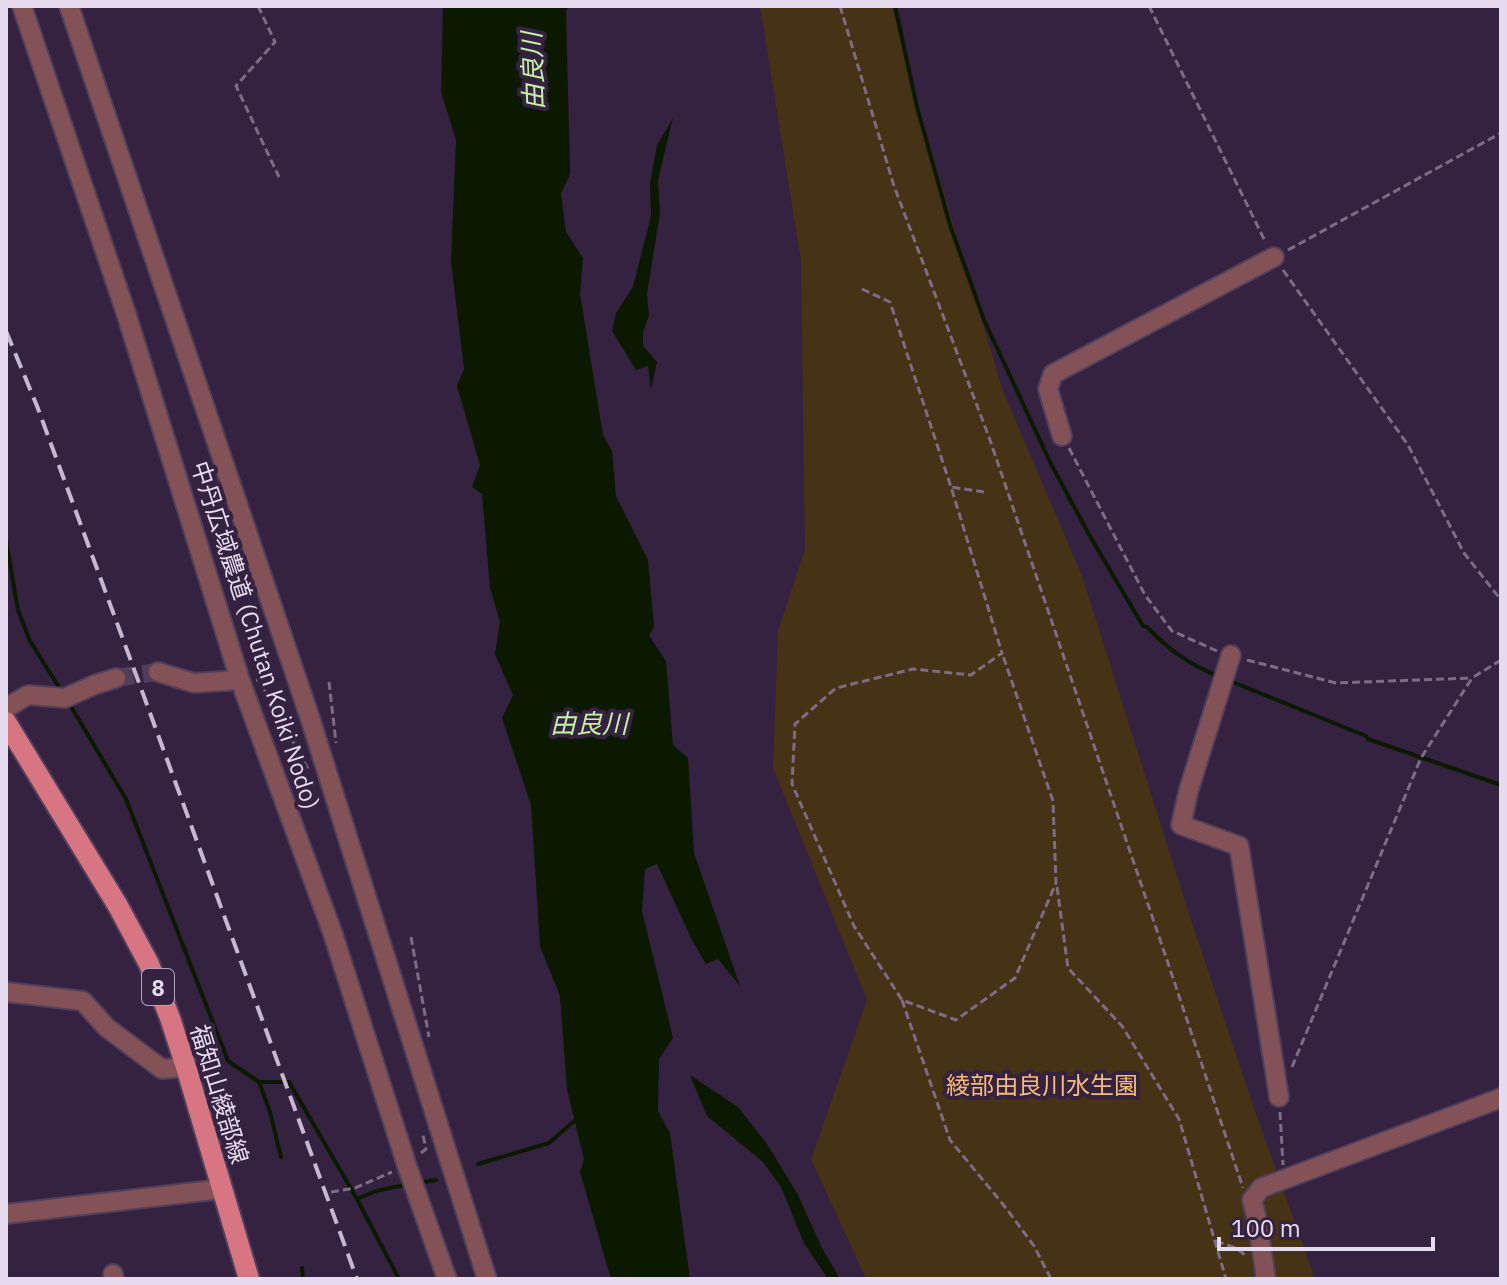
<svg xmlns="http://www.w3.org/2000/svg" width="1507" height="1285" font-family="'IBM Plex Sans','Noto Sans JP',sans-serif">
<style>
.green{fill:#463215}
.water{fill:#0b1901}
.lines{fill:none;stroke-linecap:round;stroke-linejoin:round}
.stream{stroke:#0b1901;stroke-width:4}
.minor-tunnel{stroke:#503e5a;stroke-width:18;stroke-dasharray:18 9;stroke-linecap:butt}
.minor-casing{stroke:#513f5c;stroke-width:22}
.major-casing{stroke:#513f5c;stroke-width:24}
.path{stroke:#7c6c86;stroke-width:3;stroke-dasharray:8 4;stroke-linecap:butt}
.minor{stroke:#825257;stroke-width:18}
.major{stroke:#d77582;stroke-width:20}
.rail{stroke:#c6b9cf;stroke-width:4;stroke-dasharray:16 8;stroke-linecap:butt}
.labels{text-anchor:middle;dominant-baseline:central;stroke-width:8;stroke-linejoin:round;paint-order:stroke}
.shield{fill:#352240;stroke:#b1a3ba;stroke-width:2}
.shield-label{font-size:22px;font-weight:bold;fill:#e6daee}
.street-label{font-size:24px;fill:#e6daee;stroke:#352240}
.park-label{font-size:24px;fill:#f7bd72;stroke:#352240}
.water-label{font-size:26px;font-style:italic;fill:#c4f2a3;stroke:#352240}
</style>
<rect width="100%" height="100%" fill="#352240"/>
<path class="green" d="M 760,6 L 892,6 L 913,90 L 1003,391 L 1082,576 L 1193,926 L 1255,1111 L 1315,1279 L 866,1279 L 811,1159 L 867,1000 L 773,768 L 778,631 L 805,549 L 801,261 Z"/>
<path class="water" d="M 443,6 L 569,6 L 566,11 L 570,174 L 561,194 L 566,232 L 583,258 L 580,294 L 603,435 L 612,451 L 616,496 L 648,560 L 654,626 L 649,636 L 666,661 L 673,745 L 688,758 L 694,853 L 740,986 L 718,959 L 706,964 L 692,940 L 657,864 L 645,869 L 642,911 L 673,1038 L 659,1059 L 658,1111 L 670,1133 L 690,1279 L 611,1279 L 580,1172 L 584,1159 L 567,1089 L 560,996 L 540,946 L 531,805 L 502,718 L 513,695 L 495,654 L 500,622 L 490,588 L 482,494 L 472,487 L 480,465 L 457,386 L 464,369 L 451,261 L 456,139 L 441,92 Z
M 673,118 L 658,180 L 660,213 L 647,294 L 649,316 L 643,332 L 643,346 L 657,362 L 651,389 L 648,366 L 636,370 L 612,331 L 616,313 L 633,287 L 651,216 L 650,183 L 657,145 Z
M 690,1075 L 738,1107 L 767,1144 L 798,1195 L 821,1246 L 840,1279 L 828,1279 L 804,1243 L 781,1187 L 763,1162 L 707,1116 Z"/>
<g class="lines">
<path class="stream" d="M 895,6 L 917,107 L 950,225 L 984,320 L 1051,464 L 1091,538 L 1143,626 L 1147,627 C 1170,651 1189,664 1220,677
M 6,540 L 18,610 L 30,641 L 62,692
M 1228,680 L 1366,736 L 1368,739 L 1501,785
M 69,703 L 126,799 L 228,1061 L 259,1082 L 289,1082 L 357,1199 L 399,1279
M 259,1082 L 270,1112 L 281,1157
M 478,1164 L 549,1143 L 579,1117
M 417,1183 L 436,1180
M 357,1199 L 376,1191 L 409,1184
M 302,1268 L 303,1279"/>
<path class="minor-tunnel" d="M 116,678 L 158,672"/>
<defs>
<path id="minor" d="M 22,6 L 126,313 L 240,680 L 333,934 L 407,1166 L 447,1279
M 69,6 L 309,715 L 487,1279
M 1062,436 L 1048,389 L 1053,374 L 1274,257
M 1231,655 L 1189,789 L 1181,825 L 1239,846 L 1279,1097
M 158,672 L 194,683 L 240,680
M 6,708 L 28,695 L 65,698 L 94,685 L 116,678
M 6,992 L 83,1001 L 106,1027 L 162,1069 L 186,1067
M 6,1214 L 222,1189
M 113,1274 L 114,1279
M 1266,1279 L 1257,1219 L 1252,1200 L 1261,1188 L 1501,1098"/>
<path id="major" d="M 6,722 L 118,906 L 149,964 L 170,1018 L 186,1067 L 249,1279"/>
</defs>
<use href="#minor" class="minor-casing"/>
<use href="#major" class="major-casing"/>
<path class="path" d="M 258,6 L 275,42 L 236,86 L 279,177
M 840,6 L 894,186 L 990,440 L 1170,969 L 1243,1188
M 1149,6 L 1266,243
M 1288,250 L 1501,133
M 1283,270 L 1408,445 L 1464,553 L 1501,600
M 862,289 L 890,302 L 951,487
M 1069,448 L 1145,595 L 1172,631 L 1217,651
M 984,492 L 951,487 L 1002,653 L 971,675 L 913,669 L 836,688 L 795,724 L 792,784 L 854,926 L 902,1000 L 956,1020 L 1015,978 L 1056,883 L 1053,801 L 1002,653
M 1247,660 L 1336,683 L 1472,678
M 256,680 L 259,680 L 308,769
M 329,682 L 336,743
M 1057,887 L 1068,968 L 1122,1026 L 1179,1119 L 1226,1279
M 411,937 L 429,1037
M 902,1000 L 950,1140 L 1006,1208 L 1034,1246 L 1051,1279
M 1292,1067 L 1421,758 L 1472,678 L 1501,660
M 1280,1112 L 1283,1165
M 421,1153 L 426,1149 L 423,1135
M 331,1192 L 355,1188 L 392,1172
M 1216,1241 L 1236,1248 L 1245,1255"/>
<use href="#minor" class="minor"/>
<use href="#major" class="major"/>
<path class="rail" d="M 6,331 L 37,406 L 131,661 L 357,1279"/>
</g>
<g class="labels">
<rect class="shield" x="142" y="969" width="32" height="36" rx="6"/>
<g class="shield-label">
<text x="158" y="987">8</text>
</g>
<g class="street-label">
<text transform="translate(256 635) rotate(72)">中丹広域農道 (Chutan Koiki Nodo)</text>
<text transform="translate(220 1094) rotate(73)">福知山綾部線</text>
</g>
<g class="park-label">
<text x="1042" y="1085">綾部由良川水生園</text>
</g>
<g class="water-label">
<text transform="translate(532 71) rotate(-92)">由良川</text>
<text x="589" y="723">由良川</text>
</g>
</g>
<rect width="1507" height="1285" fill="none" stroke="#e6daee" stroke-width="16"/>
<path d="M1219 1237v12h214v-12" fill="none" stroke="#e6daee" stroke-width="4"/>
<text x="1231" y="1237" font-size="24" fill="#e6daee" stroke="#352240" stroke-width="6" paint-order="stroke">100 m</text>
</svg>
